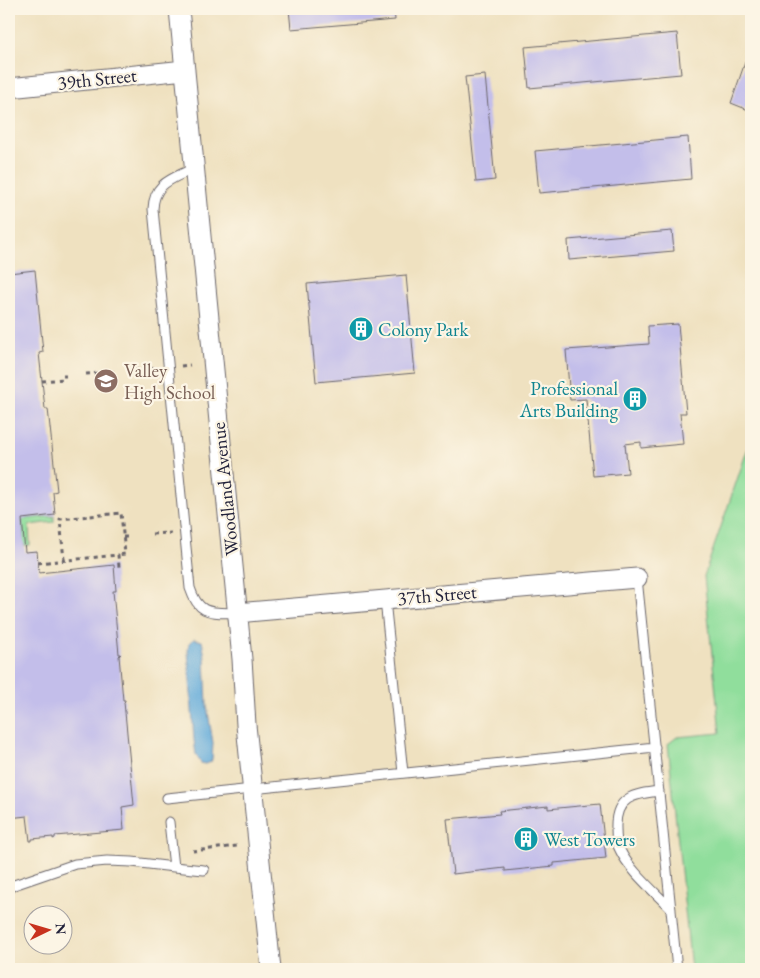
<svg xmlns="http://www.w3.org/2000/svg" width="760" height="978" font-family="'EB Garamond',serif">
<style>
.green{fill:#90de9c;stroke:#59806c}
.water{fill:#63abda;stroke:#42668a}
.building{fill:#c3beea}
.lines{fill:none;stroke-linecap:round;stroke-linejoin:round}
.lane-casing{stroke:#6a656a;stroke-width:11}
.street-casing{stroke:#6a656a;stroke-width:21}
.path{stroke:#6a656a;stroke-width:3;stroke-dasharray:4 4;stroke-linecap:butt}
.lane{stroke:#fff;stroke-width:9}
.street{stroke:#fff;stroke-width:19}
.labels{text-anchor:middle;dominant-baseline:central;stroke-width:4.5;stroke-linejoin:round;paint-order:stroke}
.street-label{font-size:19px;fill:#22223b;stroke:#fcf5e5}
.culture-label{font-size:19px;fill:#0d838f;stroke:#fcf5e5;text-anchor:start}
.education-label{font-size:19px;fill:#785e54;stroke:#fcf5e5;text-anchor:start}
</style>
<rect width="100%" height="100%" fill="#fcf5e5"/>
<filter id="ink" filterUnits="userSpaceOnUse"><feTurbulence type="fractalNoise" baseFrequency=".02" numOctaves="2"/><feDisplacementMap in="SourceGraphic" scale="10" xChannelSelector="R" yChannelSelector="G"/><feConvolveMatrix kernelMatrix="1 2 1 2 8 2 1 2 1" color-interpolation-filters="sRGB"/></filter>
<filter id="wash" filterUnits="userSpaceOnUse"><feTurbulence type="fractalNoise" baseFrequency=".0096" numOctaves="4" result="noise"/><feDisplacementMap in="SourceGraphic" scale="20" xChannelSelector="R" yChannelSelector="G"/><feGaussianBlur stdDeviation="1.12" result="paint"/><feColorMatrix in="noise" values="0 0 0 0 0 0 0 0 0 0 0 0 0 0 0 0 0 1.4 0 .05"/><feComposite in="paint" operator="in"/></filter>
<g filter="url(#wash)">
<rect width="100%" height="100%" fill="#efe1c0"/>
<path class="green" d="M 751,439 L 751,969 L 691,969 L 668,744 L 677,737 L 720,733 L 704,576 Z
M 54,516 L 54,522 L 29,525 L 30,545 L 24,546 L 22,519 Z"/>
<path class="water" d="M 194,639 L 202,641 L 205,657 L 207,706 L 213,743 L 212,759 L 211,762 L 206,764 L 201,763 L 196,755 L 194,740 L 188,651 L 189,643 Z"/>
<g id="blocks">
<path class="building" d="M 289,9 L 394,9 L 395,20 L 291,29 Z
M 677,33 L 681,74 L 529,88 L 525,47 Z
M 751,45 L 751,111 L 731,103 Z
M 485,75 L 495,180 L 476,182 L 465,77 Z
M 688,137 L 691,179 L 539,193 L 535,151 Z
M 672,231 L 674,251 L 569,260 L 568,240 Z
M 35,270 L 43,352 L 39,353 L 45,409 L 48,409 L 57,491 L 53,492 L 55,515 L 22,519 L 25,552 L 37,551 L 39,573 L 114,565 L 116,591 L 113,591 L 119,654 L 121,654 L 119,656 L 123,700 L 125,700 L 125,701 L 124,702 L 134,805 L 122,807 L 124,830 L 55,836 L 55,838 L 53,839 L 53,837 L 32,839 L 32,841 L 30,841 L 27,816 L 9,818 L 9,273 Z
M 406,275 L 415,373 L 316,382 L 307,284 Z
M 678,324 L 686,413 L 680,413 L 683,444 L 641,448 L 641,442 L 625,444 L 628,473 L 593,476 L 586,399 L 570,400 L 566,350 L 649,344 L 648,326 Z
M 600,804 L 606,858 L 554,863 L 554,866 L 505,871 L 505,868 L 453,874 L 447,819 L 500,814 L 499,811 L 548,806 L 548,809 Z"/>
</g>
</g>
<g filter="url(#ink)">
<use href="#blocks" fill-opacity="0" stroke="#6a656a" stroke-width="1"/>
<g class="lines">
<defs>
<path id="lane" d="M 194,168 C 173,179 154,182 153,209 L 190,588 C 199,616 212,612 237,613
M 637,578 L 677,969
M 385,600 L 403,773
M 659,791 C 634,794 615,797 616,828 C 616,835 616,844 620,850 C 629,870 656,893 671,909
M 167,798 L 655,747
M 169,822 L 174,867 L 204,870
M 9,888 L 14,885 L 75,864 L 107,861 L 132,862 L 174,867"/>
<path id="street" d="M 179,9 L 242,659 L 246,725 L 271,969
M 9,88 L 185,70
M 237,613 L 637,578"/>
</defs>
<use href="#lane" class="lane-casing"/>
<use href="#street" class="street-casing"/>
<path class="path" d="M 181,366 L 190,365
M 135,370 L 158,368
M 86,374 L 115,372
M 63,376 L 66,376
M 42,381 L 64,379
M 152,534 L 171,533
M 123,537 L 130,537
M 64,560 L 60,519 L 121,513 L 125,554 L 118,555
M 38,563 L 118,555 L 119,567
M 193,851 L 237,846
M 9,862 L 9,867"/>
<use href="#lane" class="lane"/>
<use href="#street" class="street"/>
</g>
</g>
<defs>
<symbol id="building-disc" viewBox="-11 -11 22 22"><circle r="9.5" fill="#0f9aa8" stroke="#fcf5e5"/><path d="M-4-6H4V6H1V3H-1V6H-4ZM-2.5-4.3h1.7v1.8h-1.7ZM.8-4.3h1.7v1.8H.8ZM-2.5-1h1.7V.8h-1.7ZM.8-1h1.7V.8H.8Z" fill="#fff"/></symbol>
<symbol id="school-disc" viewBox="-11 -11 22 22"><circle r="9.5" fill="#8d6e63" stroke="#fcf5e5"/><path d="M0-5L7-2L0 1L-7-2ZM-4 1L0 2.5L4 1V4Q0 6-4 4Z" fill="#fff"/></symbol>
</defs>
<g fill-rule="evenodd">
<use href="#building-disc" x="347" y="315" width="28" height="28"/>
<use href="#school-disc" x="92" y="367" width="28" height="28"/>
<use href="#building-disc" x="621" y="385" width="28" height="28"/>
<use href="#building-disc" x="512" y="825" width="28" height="28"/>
</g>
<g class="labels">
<g class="street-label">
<text transform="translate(97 79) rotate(-6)">39th Street</text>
<text transform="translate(225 489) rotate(-96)">Woodland Avenue</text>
<text transform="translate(437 595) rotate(-5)">37th Street</text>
</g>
<g class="culture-label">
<text x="378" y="329">Colony Park</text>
<text x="618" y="388" text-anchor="end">Professional<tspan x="618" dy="22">Arts Building</tspan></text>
<text x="544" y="839">West Towers</text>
</g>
<g class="education-label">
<text x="124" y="370">Valley<tspan x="124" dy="22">High School</tspan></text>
</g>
</g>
<rect width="760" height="978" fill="none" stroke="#fcf5e5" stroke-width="30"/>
<g transform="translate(48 930) rotate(85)"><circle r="24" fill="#fcf5e5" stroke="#a5a1a1"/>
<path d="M0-4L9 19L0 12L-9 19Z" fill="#c8321e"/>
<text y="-8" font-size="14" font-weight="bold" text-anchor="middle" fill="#22223b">N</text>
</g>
</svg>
